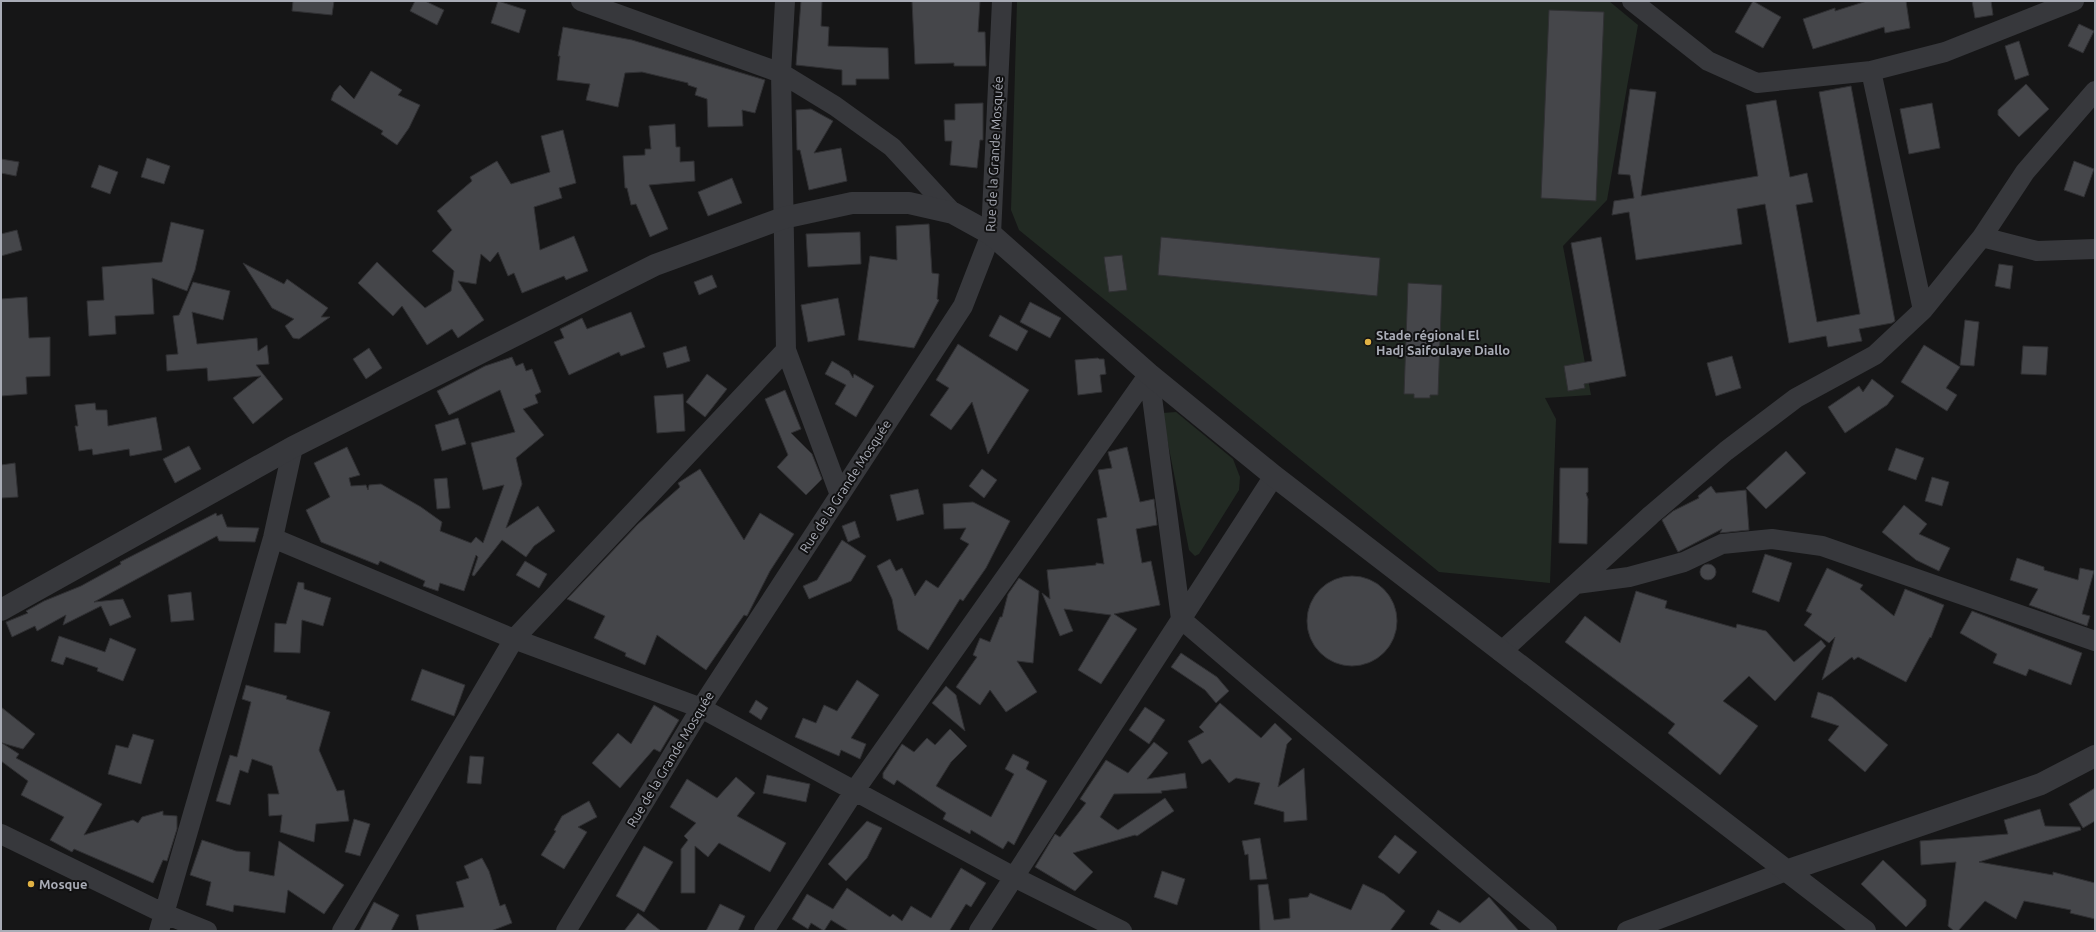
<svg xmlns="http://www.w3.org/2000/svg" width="2096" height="932" font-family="Ubuntu,sans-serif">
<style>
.green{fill:#222a23}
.building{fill:#45464a;stroke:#303033}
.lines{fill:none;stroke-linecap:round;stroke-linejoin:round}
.minor{stroke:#37383c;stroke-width:20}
.tertiary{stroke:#37383c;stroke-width:22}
.poi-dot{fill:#e1b244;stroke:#111112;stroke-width:1.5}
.labels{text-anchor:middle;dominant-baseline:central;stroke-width:4;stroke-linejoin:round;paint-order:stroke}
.street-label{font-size:13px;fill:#a9acb6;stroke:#111112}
.poi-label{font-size:13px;font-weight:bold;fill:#a9acb6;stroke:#111112;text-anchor:start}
</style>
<rect width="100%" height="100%" fill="#161617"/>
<path class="green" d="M 1017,1 L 1609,1 L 1638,25 L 1607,200 L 1563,246 L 1591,395 L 1545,398 L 1556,419 L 1550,583 L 1439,572 L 1019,230 L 1011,210 Z
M 1176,412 L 1233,459 L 1240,477 L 1239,490 L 1199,554 L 1195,556 L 1189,550 L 1162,413 Z"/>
<path class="building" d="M 293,1 L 334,1 L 332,15 L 292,11 Z
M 415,1 L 425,1 L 444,10 L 437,25 L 410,11 Z
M 498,1 L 526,10 L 519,33 L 491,23 Z
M 801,1 L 822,1 L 821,26 L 829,27 L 828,46 L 888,48 L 889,79 L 856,79 L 856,85 L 842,85 L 842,70 L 796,65 Z
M 912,1 L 980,1 L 978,32 L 985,32 L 986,66 L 954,66 L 954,63 L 915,64 Z
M 1753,1 L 1781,17 L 1763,48 L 1735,32 Z
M 1867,1 L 1906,1 L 1910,28 L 1885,33 L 1884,27 L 1813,49 L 1803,19 L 1835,8 L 1835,11 Z
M 1972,1 L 1991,1 L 1993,15 L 1975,18 Z
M 1549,10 L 1604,12 L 1596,201 L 1541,198 Z
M 2079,24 L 2094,31 L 2083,53 L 2068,46 Z
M 563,27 L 632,40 L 765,80 L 755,113 L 742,110 L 743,126 L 708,127 L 707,99 L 695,95 L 697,88 L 688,85 L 688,83 L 642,72 L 625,73 L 618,107 L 586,100 L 590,84 L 557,80 L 560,56 L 558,56 Z
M 2019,41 L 2029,75 L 2015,80 L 2005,46 Z
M 371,71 L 402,90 L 398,95 L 420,105 L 409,128 L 397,145 L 381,134 L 383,131 L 331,100 L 334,92 L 340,85 L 354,99 Z
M 2026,84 L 2049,109 L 2019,137 L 1998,115 L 1998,110 Z
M 1851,86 L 1895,321 L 1892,323 L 1859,329 L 1862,341 L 1828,347 L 1826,336 L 1789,343 L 1765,204 L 1737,209 L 1742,244 L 1636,260 L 1629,212 L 1612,215 L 1614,201 L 1634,198 L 1630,175 L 1618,174 L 1630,89 L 1656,92 L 1641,196 L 1758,176 L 1746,105 L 1776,100 L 1790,177 L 1807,173 L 1813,202 L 1796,205 L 1817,322 L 1860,314 L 1819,92 Z
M 983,103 L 983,140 L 980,140 L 977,168 L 950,165 L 952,141 L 945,141 L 944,120 L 955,120 L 955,104 Z
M 1932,103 L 1940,148 L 1909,154 L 1900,109 Z
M 811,109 L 833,121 L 814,153 L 841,148 L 847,181 L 809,190 L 800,150 L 797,150 L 796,110 Z
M 675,124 L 676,147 L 680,147 L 680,162 L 694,161 L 695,181 L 649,185 L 668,229 L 650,237 L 636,204 L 631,205 L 627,188 L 625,188 L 623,156 L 645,155 L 645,149 L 651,149 L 649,126 Z
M 563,130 L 576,183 L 559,188 L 562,198 L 534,207 L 540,250 L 574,236 L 588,271 L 566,280 L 564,276 L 522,293 L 514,273 L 508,276 L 498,252 L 490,262 L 481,254 L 476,284 L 458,281 L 484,320 L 458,338 L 452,329 L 427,345 L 402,306 L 393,316 L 358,283 L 377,262 L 425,308 L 451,291 L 454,271 L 432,251 L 452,230 L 437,211 L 472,181 L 470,177 L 497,161 L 511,184 L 550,172 L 541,136 Z
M 147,158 L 170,166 L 164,184 L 141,177 Z
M 1,159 L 19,162 L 16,176 L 1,173 Z
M 2074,161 L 2094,169 L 2084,197 L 2064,190 Z
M 99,165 L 118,172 L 110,194 L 91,187 Z
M 732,178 L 742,203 L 708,216 L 698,192 Z
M 171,222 L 204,230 L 195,270 L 187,291 L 152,278 L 154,314 L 115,316 L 116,334 L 89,336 L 87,301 L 104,300 L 102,267 L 162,262 Z
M 929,224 L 932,273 L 939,274 L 937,299 L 939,300 L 914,348 L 858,340 L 870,256 L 897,260 L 896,226 Z
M 17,230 L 22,250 L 1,256 L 1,234 Z
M 860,232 L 861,264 L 808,267 L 806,234 Z
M 1161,237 L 1380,258 L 1377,296 L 1158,275 Z
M 1601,237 L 1626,376 L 1584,384 L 1585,388 L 1568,391 L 1564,366 L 1592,361 L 1571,243 Z
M 1122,255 L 1127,290 L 1109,292 L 1104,257 Z
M 243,263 L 284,284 L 287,279 L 328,308 L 321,317 L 330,317 L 299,339 L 293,338 L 285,326 L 294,319 L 272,308 Z
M 1999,264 L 2013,266 L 2010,289 L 1995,286 Z
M 712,275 L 717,287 L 699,295 L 694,282 Z
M 193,282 L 230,291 L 223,320 L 192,312 L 197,344 L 257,338 L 258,351 L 267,345 L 269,364 L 256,365 L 283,399 L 253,424 L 233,398 L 261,376 L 208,381 L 207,368 L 167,371 L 166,355 L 178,354 L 173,316 L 179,315 Z
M 1408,283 L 1442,285 L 1438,395 L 1430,395 L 1430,398 L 1414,398 L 1414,394 L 1404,394 Z
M 27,297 L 29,338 L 50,337 L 50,376 L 26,377 L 27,394 L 1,396 L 1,299 Z
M 838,298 L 845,335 L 808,342 L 801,305 Z
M 1030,302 L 1061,318 L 1050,338 L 1020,322 Z
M 631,312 L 645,347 L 621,356 L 619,352 L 569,375 L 554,342 L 564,338 L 560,329 L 582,318 L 587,329 Z
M 1000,315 L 1028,331 L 1017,351 L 989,336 Z
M 1965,320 L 1979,322 L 1974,366 L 1960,365 Z
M 958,344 L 1029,390 L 988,454 L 972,402 L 951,430 L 930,415 L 949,388 L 936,380 Z
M 1924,345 L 1960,367 L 1946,388 L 1957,395 L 1947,411 L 1901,382 Z
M 686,346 L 690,361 L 667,368 L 663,353 Z
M 2023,346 L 2048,347 L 2046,375 L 2021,374 Z
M 369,348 L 382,368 L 366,379 L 353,359 Z
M 1732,356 L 1741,388 L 1716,396 L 1707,363 Z
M 512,357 L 516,366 L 523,363 L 526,371 L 532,369 L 541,392 L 535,395 L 538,403 L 523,409 L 544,435 L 516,458 L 522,484 L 506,528 L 538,506 L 555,531 L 534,546 L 526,557 L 502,540 L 474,576 L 472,575 L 478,557 L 476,555 L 464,591 L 440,583 L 438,591 L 423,586 L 425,581 L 380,561 L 378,565 L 321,542 L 306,510 L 330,497 L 314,463 L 347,447 L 360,475 L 349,478 L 351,486 L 366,485 L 368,490 L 369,485 L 381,484 L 421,507 L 442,522 L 440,531 L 471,543 L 476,537 L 483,543 L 504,485 L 483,490 L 471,443 L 515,432 L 500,390 L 449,415 L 437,391 L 485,366 Z
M 1098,358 L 1099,359 L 1104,359 L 1106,374 L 1100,375 L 1102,392 L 1078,395 L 1075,360 Z
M 832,361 L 849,371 L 853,378 L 854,374 L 874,386 L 856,417 L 835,404 L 846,385 L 825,374 Z
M 707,374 L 727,389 L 705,417 L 686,402 Z
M 1872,379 L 1894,396 L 1887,405 L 1845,433 L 1828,407 L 1859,386 L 1863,392 Z
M 785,390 L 801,429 L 791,433 L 812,454 L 822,479 L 806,495 L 777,467 L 788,455 L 765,399 Z
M 683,394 L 685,431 L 657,433 L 654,396 Z
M 95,403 L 96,410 L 107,410 L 108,426 L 156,417 L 162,450 L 130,456 L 129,449 L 93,455 L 92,449 L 79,451 L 75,426 L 78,426 L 75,405 Z
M 458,418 L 466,444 L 442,451 L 435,425 Z
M 189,446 L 201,469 L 175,483 L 163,459 Z
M 1127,447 L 1140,502 L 1154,499 L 1157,525 L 1136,529 L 1142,563 L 1151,561 L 1160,605 L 1114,614 L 1137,629 L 1101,684 L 1078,670 L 1111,615 L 1064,609 L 1073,631 L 1060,636 L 1042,593 L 1050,599 L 1047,570 L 1096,565 L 1096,563 L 1104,564 L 1097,519 L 1107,517 L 1098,470 L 1112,468 L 1108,452 Z
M 1896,448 L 1924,458 L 1916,480 L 1888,470 Z
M 1786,451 L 1806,473 L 1766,509 L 1746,488 Z
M 15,463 L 18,497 L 1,498 L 1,465 Z
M 1560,468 L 1588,468 L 1588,492 L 1586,493 L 1588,499 L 1587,544 L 1559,543 Z
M 700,469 L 744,540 L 760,513 L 794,534 L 770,571 L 747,616 L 744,615 L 706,670 L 657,635 L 645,665 L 625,656 L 626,653 L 594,638 L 605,616 L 567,599 L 638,524 L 680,487 L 678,483 Z
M 982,469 L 997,480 L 984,498 L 969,486 Z
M 1932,477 L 1949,482 L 1942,506 L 1925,501 Z
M 447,478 L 450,508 L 437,509 L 434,479 Z
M 1711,486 L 1716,493 L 1746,490 L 1749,530 L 1720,533 L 1722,529 L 1678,552 L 1662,520 L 1673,511 L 1699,498 L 1698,496 Z
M 918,489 L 924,514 L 897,521 L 890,495 Z
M 973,502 L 1010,521 L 986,568 L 963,601 L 960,599 L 928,650 L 898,630 L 892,599 L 877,566 L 890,559 L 896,571 L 902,568 L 915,596 L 926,580 L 938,588 L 969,544 L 960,539 L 966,528 L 944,529 L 943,504 Z
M 1904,505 L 1927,524 L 1919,534 L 1950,548 L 1939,571 L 1916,560 L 1882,532 Z
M 216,513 L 217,516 L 222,514 L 227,527 L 259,528 L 255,542 L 219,541 L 217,536 L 94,602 L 123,599 L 131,617 L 110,626 L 101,606 L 63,625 L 66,615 L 37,631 L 35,626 L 12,637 L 6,622 L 28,613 L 26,611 L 44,601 L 81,586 L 121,564 L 120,562 Z
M 855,521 L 860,537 L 848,542 L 842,526 Z
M 842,540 L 866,556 L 851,581 L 809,599 L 803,586 L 817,580 Z
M 1765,554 L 1792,563 L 1779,602 L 1752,592 Z
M 2017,558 L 2044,567 L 2044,570 L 2078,580 L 2080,568 L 2094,571 L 2082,614 L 2090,616 L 2087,626 L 2029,605 L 2038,589 L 2010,580 Z
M 525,561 L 547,574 L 539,588 L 516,575 Z
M1700 572a8 8 0 1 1 16 0a8 8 0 1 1-16 0Z
M 1827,568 L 1863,585 L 1860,589 L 1894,616 L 1905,589 L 1944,605 L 1931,638 L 1930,637 L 1906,682 L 1858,657 L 1854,660 L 1852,657 L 1822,680 L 1835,637 L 1829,643 L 1804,625 L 1812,614 L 1806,611 Z
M1307 621a45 45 0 1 1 90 0a45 45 0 1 1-90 0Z
M 1019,578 L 1039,591 L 1033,663 L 1017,661 L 1037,692 L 1006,712 L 990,690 L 980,705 L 956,687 L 977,657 L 973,655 L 980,638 L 990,642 L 1000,617 L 1002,617 L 1008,594 Z
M 298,582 L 304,583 L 304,589 L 331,598 L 323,626 L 302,620 L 300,653 L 274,652 L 275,623 L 286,624 Z
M 1636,591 L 1667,601 L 1665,608 L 1736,628 L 1737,624 L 1766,631 L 1794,662 L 1821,640 L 1826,646 L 1775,701 L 1749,676 L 1723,701 L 1758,726 L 1720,775 L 1668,733 L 1675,724 L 1565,642 L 1585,616 L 1620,643 Z
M 191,592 L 194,620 L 171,622 L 168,595 Z
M 1972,611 L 2082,653 L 2071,685 L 2029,669 L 2026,676 L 1993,663 L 1997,654 L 1960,633 Z
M 59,636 L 105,652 L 110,638 L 136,649 L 123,681 L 97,671 L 98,668 L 66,657 L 63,665 L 51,661 Z
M 1181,653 L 1217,677 L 1229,691 L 1216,703 L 1205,690 L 1171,667 Z
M 422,669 L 465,685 L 454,716 L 411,700 Z
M 857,680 L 879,695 L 851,738 L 866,744 L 860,759 L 841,750 L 839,756 L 795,737 L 803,718 L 816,723 L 824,705 L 837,711 Z
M 246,685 L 287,696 L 286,699 L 330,712 L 319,750 L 337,791 L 344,790 L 349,821 L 316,824 L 314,842 L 280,832 L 282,815 L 269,816 L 268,794 L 279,794 L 272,766 L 252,759 L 248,773 L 240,770 L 230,805 L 216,801 L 230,755 L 237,757 L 251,702 L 242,699 Z
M 946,686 L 956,695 L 965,731 L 932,703 Z
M 1818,692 L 1832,697 L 1888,745 L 1865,772 L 1828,740 L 1839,726 L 1811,717 Z
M 756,700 L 768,708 L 761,720 L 749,712 Z
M 1220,703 L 1261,738 L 1275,723 L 1292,739 L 1287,744 L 1278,787 L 1304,768 L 1307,820 L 1284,822 L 1284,812 L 1254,804 L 1260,783 L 1236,778 L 1229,783 L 1210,759 L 1202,764 L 1188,741 L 1204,732 L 1199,727 Z
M 654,705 L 679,720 L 660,752 L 654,749 L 620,788 L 592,763 L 618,733 L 631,744 Z
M 1,707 L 35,734 L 23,749 L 2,743 L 19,754 L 16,758 L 102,804 L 84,835 L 133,820 L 138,823 L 142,817 L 163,811 L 163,815 L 177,816 L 177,829 L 167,861 L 163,860 L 153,883 L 74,849 L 72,852 L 50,840 L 64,817 L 21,795 L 28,781 L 1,761 Z
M 1145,707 L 1165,720 L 1149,744 L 1129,730 Z
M 950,729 L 967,746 L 951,762 L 936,786 L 991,817 L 1014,774 L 1005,769 L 1013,754 L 1029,762 L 1026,769 L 1047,781 L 1014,845 L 1008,841 L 1003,849 L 971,830 L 970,834 L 943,819 L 946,813 L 897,780 L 894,785 L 883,778 L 883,773 L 902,744 L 914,752 L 927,738 L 935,745 Z
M 133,734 L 154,740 L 141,784 L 108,774 L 116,745 L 128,748 Z
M 1154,742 L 1168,753 L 1147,779 L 1185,773 L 1187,788 L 1161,791 L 1162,793 L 1114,794 L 1100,817 L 1118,830 L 1165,798 L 1174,811 L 1137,836 L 1135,835 L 1073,853 L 1093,872 L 1075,891 L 1035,867 L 1055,834 L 1060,837 L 1086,803 L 1080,799 L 1106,760 L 1128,773 Z
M 470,756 L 484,757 L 481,784 L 467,783 Z
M 767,775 L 810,784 L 806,802 L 763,793 Z
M 736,777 L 755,793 L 737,816 L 786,843 L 770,872 L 719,843 L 708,857 L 695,846 L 695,893 L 681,893 L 681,849 L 688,840 L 684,836 L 696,823 L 670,807 L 687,779 L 717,798 Z
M 2095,788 L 2095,821 L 2083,828 L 2069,804 Z
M 589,801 L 597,817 L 578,827 L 587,832 L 564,869 L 541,855 L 556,831 L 554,830 L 562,816 Z
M 2040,809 L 2045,826 L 2080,827 L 2081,830 L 1979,862 L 2053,875 L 2053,872 L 2095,883 L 2095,919 L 2070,913 L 2071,910 L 2024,901 L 2016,919 L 1985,901 L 1958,931 L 1954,931 L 1948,926 L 1956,862 L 1921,865 L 1920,841 L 2008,834 L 2004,820 Z
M 354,819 L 370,824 L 360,856 L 345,852 Z
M 867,821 L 882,828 L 867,858 L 846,881 L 828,864 Z
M 1395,835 L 1417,852 L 1399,874 L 1378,857 Z
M 1260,838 L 1267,879 L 1250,880 L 1248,854 L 1245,855 L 1242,841 Z
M 202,840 L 236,851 L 250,852 L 249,871 L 274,876 L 279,841 L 344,885 L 324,914 L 288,890 L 285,913 L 234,905 L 233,912 L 206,905 L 211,882 L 190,875 Z
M 644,846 L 673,862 L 644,912 L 616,896 Z
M 482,858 L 489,871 L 500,906 L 505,904 L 512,923 L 491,931 L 419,931 L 416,915 L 464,907 L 456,882 L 469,878 L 464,866 Z
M 1883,860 L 1926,900 L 1926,906 L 1906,927 L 1861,884 Z
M 961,868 L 986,883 L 971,907 L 966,904 L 950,930 L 952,931 L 849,931 L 831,920 L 824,931 L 811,923 L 808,929 L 792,919 L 807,894 L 833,909 L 847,888 L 890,917 L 893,914 L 902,921 L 911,906 L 931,918 Z
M 1162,871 L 1185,879 L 1177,905 L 1154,897 Z
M 1268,884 L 1274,920 L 1290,918 L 1289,899 L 1308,897 L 1310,893 L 1351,910 L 1363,884 L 1384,894 L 1405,911 L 1390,931 L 1260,931 L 1258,885 Z
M 1489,897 L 1519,931 L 1442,931 L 1430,924 L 1438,910 L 1460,923 Z
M 374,902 L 399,915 L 391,931 L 359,931 Z
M 720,904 L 745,916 L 738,931 L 706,931 Z
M 638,913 L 661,931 L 624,931 Z"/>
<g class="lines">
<path class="minor" d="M 581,1 L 781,73 L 835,106 L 892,147 L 953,213
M 785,1 L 781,73 L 786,350 L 840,495
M 1632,1 L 1708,61 L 1757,83 L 1871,71 L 1945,52 L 2074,1
M 1871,71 L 1923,310
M 1982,237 L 2037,251 L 2095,249
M 1149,374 L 1181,619 L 1547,931
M 273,538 L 514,639 L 701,708 L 1014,877 L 1122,931
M 1576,584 L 1629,577 L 1684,562 L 1722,544 L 1772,539 L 1822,546 L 2095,641
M 1501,652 L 1651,515 L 1726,451 L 1796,398 L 1875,355 L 1923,310 L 1982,237 L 2025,172 L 2095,91
M 1,834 L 165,914 L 207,931
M 159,931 L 273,538 L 293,447
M 342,931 L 514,639 L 786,350
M 566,931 L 701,708 L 963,306 L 991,234 L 1002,1
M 764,931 L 855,790 L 1149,374
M 979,931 L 1274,476
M 1627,931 L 1789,870"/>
<path class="tertiary" d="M 1,610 L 293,447 L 655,265 L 783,218 L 852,203 L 909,203 L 953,213 L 991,234 L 1149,374 L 1274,476 L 1865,931
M 1789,870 L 2041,784 L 2095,756"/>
</g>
<g class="poi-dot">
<circle cx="1368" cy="342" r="4"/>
<circle cx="31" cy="884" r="4"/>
</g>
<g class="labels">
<g class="street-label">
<text transform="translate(994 154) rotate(-87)">Rue de la Grande Mosquée</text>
<text transform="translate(845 486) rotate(-57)">Rue de la Grande Mosquée</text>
<text transform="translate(670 759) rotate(-59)">Rue de la Grande Mosquée</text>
</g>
<g class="poi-label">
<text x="1376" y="335">Stade régional El<tspan x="1376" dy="15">Hadj Saifoulaye Diallo</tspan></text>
<text x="39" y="884">Mosque</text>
</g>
</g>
<rect width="2096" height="932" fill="none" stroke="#a9acb6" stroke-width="4"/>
</svg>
